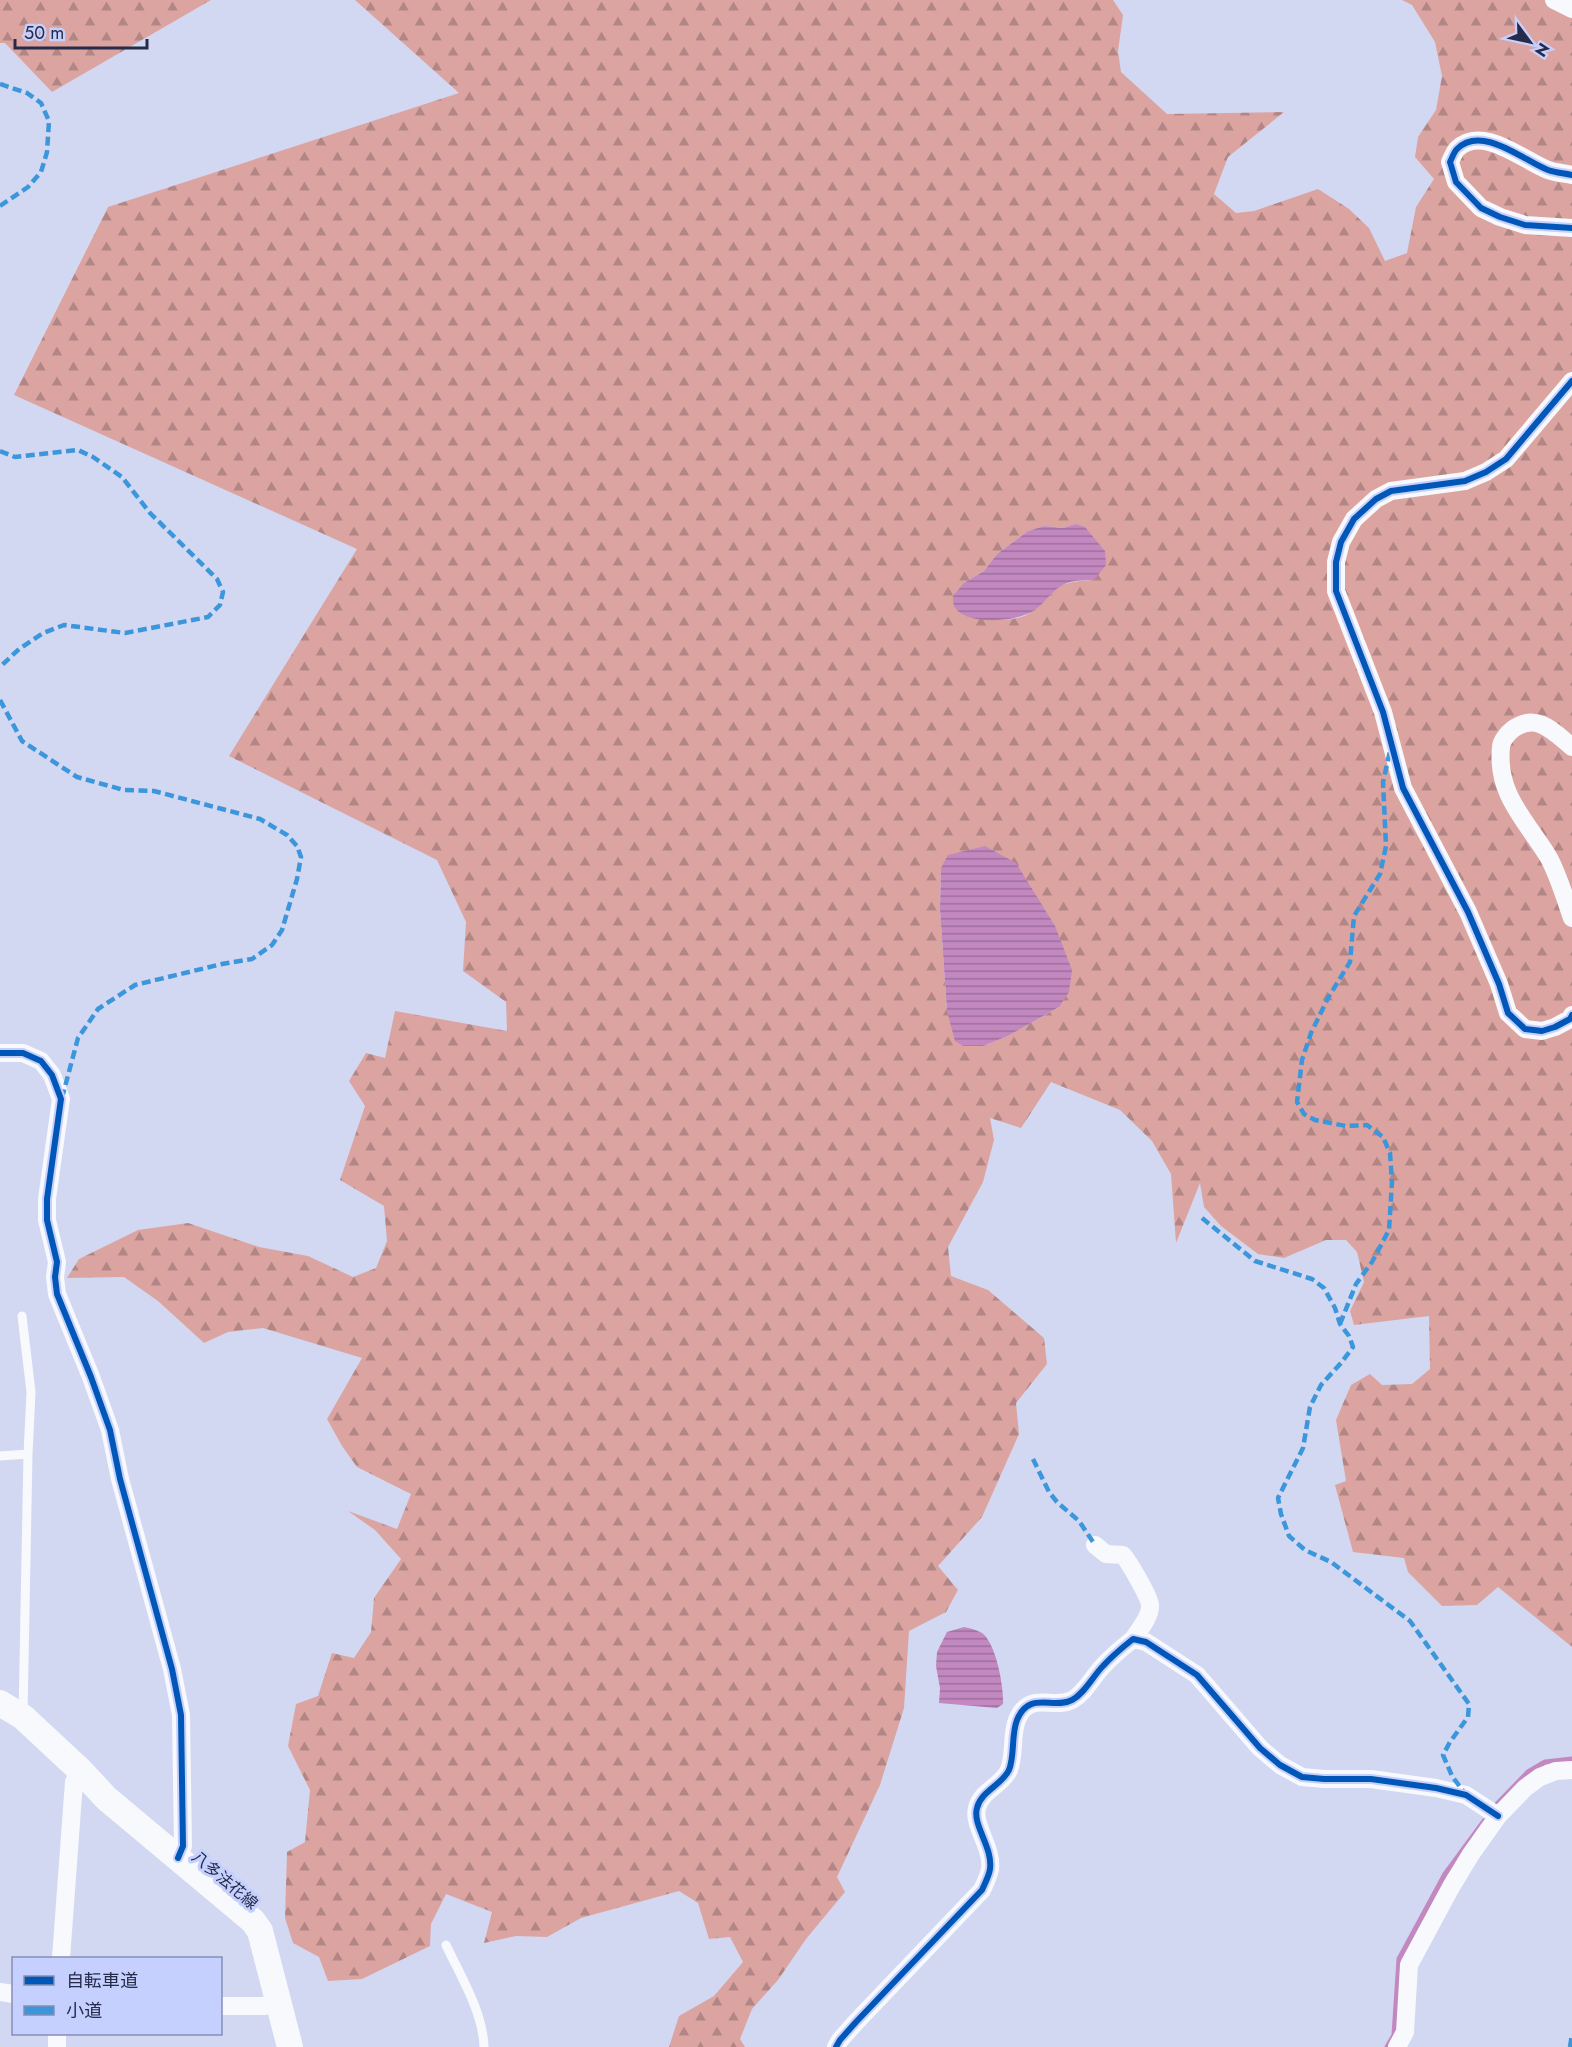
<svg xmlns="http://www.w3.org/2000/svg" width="1572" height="2047" font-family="Jost,'Noto Sans JP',sans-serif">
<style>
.forest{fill:url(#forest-firs);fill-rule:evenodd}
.water{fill:url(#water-rules)}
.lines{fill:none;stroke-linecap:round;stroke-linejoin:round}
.stream{stroke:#c288bf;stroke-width:5}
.service{stroke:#f8f9fd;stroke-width:9}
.minor{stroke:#f8f9fd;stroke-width:18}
.secondary{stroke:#f8f9fd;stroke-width:26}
.quiet{stroke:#3b96db;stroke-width:4.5;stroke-dasharray:9 4.5;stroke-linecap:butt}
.cycleway-casing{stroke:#c5d0fe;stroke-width:10}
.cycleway{stroke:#0057b8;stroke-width:6}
.labels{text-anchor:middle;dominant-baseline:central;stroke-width:6;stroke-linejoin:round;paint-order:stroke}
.street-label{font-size:16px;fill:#262b49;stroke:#c5d0fe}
</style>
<defs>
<pattern id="forest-firs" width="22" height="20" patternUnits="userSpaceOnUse" patternTransform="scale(1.5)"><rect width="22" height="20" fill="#dca4a1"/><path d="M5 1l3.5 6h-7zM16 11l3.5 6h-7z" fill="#b28685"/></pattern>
<pattern id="water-rules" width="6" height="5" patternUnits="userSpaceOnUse" patternTransform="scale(1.5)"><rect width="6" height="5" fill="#c288bf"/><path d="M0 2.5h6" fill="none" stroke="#9d6f9d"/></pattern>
</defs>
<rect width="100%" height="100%" fill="#d2d8f1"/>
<path class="forest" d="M 0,0 L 211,0 L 52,92 L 5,43 L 0,43 Z
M 355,0 L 1113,0 L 1123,15 L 1118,51 L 1121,72 L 1167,114 L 1284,112 L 1228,157 L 1214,194 L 1236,213 L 1254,211 L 1318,189 L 1349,209 L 1369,228 L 1385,261 L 1407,253 L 1416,207 L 1434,179 L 1415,157 L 1418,137 L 1436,110 L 1442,76 L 1435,42 L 1412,5 L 1402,0 L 1572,0 L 1572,1647 L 1498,1587 L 1477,1605 L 1442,1606 L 1408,1572 L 1404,1558 L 1353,1552 L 1335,1485 L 1346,1481 L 1336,1420 L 1351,1385 L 1370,1374 L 1382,1385 L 1412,1384 L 1430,1369 L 1429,1316 L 1354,1325 L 1350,1311 L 1364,1282 L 1357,1252 L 1346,1240 L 1326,1240 L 1284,1258 L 1258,1254 L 1221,1226 L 1204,1207 L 1200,1183 L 1176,1243 L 1171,1174 L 1152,1141 L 1120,1110 L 1051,1082 L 1021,1128 L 990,1118 L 994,1140 L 983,1182 L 948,1247 L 951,1276 L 988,1290 L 1044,1338 L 1047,1364 L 1016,1403 L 1019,1434 L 982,1517 L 938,1566 L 958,1590 L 946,1612 L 909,1631 L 904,1708 L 880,1785 L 837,1877 L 845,1892 L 806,1939 L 778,1980 L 752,2009 L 740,2039 L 745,2047 L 669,2047 L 679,2016 L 714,1996 L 743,1962 L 730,1937 L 709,1939 L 698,1903 L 679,1891 L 581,1918 L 547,1937 L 516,1936 L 484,1943 L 492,1912 L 446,1894 L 431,1924 L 430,1946 L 362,1979 L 328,1981 L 319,1957 L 293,1943 L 285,1918 L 287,1852 L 305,1842 L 310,1790 L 288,1746 L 296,1704 L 318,1696 L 332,1653 L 354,1658 L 371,1632 L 374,1598 L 401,1559 L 375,1530 L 348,1511 L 397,1529 L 411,1494 L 357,1467 L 342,1446 L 327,1419 L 362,1358 L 263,1328 L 228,1332 L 204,1343 L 158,1301 L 124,1277 L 67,1278 L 79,1259 L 138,1230 L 188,1223 L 259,1247 L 308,1256 L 353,1277 L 376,1268 L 387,1241 L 384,1206 L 340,1180 L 365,1106 L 349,1081 L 366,1053 L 385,1058 L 395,1011 L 507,1031 L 506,1002 L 463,971 L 466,922 L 437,860 L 229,756 L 357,549 L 14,395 L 108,207 L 459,93 ZM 1075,524 L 1094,580 C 1080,581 1066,581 1053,590 C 1042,599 1036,613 1021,617 C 1002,623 982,619 964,615 L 964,583 L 984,571 L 997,554 L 1028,531 L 1044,526 L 1063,528 ZM 941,868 L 1059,1007 L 1008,1036 L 983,1046 L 947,1011 L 940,909 Z"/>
<path class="water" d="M 1075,524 L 1085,527 L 1105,551 L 1106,565 L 1094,580 C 1086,580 1075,580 1067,583 C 1051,590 1048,600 1036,609 C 1020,622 965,627 954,606 C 953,603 953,600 953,596 L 964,583 L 984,571 L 997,554 L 1028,531 L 1044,526 L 1063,528 Z
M 985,846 L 1016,863 L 1055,926 L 1072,970 L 1069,992 L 1059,1007 L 1008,1036 L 983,1046 L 963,1046 L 955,1041 L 947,1011 L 940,909 L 941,868 L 948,855 Z
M 964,1627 C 969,1628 977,1630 982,1633 C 996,1643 1004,1687 1003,1704 L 997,1708 L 939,1703 L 940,1688 L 936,1666 L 937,1652 L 947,1632 Z"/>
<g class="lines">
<path class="stream" d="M 1497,1804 L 1528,1772 L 1545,1762 L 1572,1759
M 1387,2047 L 1394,2035 L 1399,1959 L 1445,1874 L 1484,1821"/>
<path class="service" d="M 22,1316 L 31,1392 L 28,1454
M 0,1456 L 28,1454 L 23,1715
M 446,1945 C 461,1977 483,2012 484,2047"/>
<path class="minor" d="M 1554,0 L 1572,9
M 1572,175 C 1564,173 1556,173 1548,170 C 1524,161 1482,124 1457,149 C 1454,152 1452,158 1450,162 L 1456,182 L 1481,208 L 1500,217 L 1525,225 L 1572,228
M 1572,381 L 1506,459 L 1486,472 L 1465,481 L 1391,491 L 1376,499 L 1354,519 L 1341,542 L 1336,562 L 1336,591 L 1383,712 L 1403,788 L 1468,912 L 1499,984 L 1508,1013 L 1525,1029 L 1542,1031 L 1555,1027 L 1570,1019 L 1572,1015
M 1572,747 C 1554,732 1537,712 1513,729 C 1508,733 1501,741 1501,747 C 1496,795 1527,821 1549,858 C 1559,877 1565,898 1572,918
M 0,1053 L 23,1053 L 41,1061 L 52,1075 L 61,1099 L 47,1199 L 47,1220 L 57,1262 L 55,1277 L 57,1294 L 91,1377 L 110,1430 L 120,1479 L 172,1669 L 181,1715 L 183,1846 L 178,1858
M 1095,1545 L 1106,1554 L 1123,1555 C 1129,1562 1149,1596 1150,1605 C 1151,1616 1139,1630 1133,1639
M 61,1958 L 74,1782 L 81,1771
M 0,1992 L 14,1994
M 220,2006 L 264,2006 L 277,2003
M 57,2047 L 57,2034
M 836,2047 L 840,2040 L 856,2022 L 982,1890 C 985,1883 989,1876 990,1869 C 993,1847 972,1825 977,1808 C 981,1791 1002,1785 1009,1770 C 1015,1755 1011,1735 1017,1720 C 1029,1690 1053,1710 1072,1700 C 1085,1693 1093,1676 1103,1666 C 1112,1656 1123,1647 1133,1639 L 1146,1642 L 1197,1675 L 1260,1748 L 1280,1765 L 1302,1777 L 1324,1779 L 1371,1779 L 1436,1788 L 1466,1795 L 1498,1816
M 1397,2047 L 1405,2032 L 1409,1965 L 1451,1887 L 1471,1854 L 1498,1816 L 1525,1788 L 1540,1777 L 1556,1771 L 1572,1770"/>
<path class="secondary" d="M 0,1703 L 23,1717 L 81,1771 L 106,1798 L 253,1921 L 260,1931 L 290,2047"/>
<path class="quiet" d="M 0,84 L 27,93 L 41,103 L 49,121 L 47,152 L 41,172 L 28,187 L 0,206
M 0,451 L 15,457 L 78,450 L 93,457 L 122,477 L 150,513 L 217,579 L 223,592 L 220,605 L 208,617 L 125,633 L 64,625 L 43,633 L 19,649 L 0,667
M 0,700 L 22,741 L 77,777 L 124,790 L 154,791 L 260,819 L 287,835 L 297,846 L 301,857 L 297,879 L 282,930 L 272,945 L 252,959 L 222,964 L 135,985 L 98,1009 L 78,1038 L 62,1098
M 1202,1218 L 1255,1261 L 1312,1279 L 1324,1288 L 1335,1308 L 1340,1324 L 1349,1336 L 1353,1347 L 1341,1363 L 1321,1385 L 1310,1407 L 1303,1448 L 1278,1498 L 1281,1514 L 1289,1536 L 1305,1550 L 1331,1562 L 1410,1621 L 1469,1704 L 1468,1717 L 1450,1742 L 1443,1755 L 1452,1776 L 1466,1795
M 1340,1324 L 1356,1284 L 1372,1262 L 1389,1230 L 1392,1182 L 1390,1153 L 1383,1137 L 1367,1125 L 1346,1126 L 1315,1120 L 1304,1114 L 1297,1102 L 1302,1060 L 1311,1033 L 1328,998 L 1350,962 L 1354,916 L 1380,874 L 1386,846 L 1383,782 L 1390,751
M 1033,1459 L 1049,1492 L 1057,1502 L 1079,1521 L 1095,1545
M 1570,2047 L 1572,2034"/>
<defs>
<path id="cycleway" d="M 1572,175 C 1564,173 1556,173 1548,170 C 1524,161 1482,124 1457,149 C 1454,152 1452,158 1450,162 L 1456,182 L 1481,208 L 1500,217 L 1525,225 L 1572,228
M 1572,381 L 1506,459 L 1486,472 L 1465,481 L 1391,491 L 1376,499 L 1354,519 L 1341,542 L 1336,562 L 1336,591 L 1383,712 L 1403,788 L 1468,912 L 1499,984 L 1508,1013 L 1525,1029 L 1542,1031 L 1555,1027 L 1570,1019 L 1572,1015
M 0,1053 L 23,1053 L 41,1061 L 52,1075 L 61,1099 L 47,1199 L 47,1220 L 57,1262 L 55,1277 L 57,1294 L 91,1377 L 110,1430 L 120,1479 L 172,1669 L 181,1715 L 183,1846 L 178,1858
M 836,2047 L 840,2040 L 856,2022 L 982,1890 C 985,1883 989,1876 990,1869 C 993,1847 972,1825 977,1808 C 981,1791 1002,1785 1009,1770 C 1015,1755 1011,1735 1017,1720 C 1029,1690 1053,1710 1072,1700 C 1085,1693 1093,1676 1103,1666 C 1112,1656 1123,1647 1133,1639 L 1146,1642 L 1197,1675 L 1260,1748 L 1280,1765 L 1302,1777 L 1324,1779 L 1371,1779 L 1436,1788 L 1466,1795 L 1498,1816"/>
</defs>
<use href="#cycleway" class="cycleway-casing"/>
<use href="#cycleway" class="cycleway"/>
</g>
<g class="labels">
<g class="street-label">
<text transform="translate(225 1880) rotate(40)">八多法花線</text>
</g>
</g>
<rect x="12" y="1957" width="210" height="78" fill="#c5d0fe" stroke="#858eb6" stroke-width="1.5"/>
<rect x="24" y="1976" width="30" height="9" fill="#0057b8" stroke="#858eb6" stroke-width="1.5"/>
<text x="66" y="1987" font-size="18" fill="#262b49">自転車道</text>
<rect x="24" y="2006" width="30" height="9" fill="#3b96db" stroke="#858eb6" stroke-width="1.5"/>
<text x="66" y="2017" font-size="18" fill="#262b49">小道</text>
<g transform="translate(1530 42) rotate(123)" stroke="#c5d0fe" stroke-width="4.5" paint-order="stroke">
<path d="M0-4.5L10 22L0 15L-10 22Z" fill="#262b49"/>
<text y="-9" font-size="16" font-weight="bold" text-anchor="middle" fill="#262b49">N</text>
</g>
<path d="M15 39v9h132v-9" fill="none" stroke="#262b49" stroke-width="3"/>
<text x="24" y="39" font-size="18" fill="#262b49" stroke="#c5d0fe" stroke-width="4.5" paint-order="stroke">50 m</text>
</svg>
